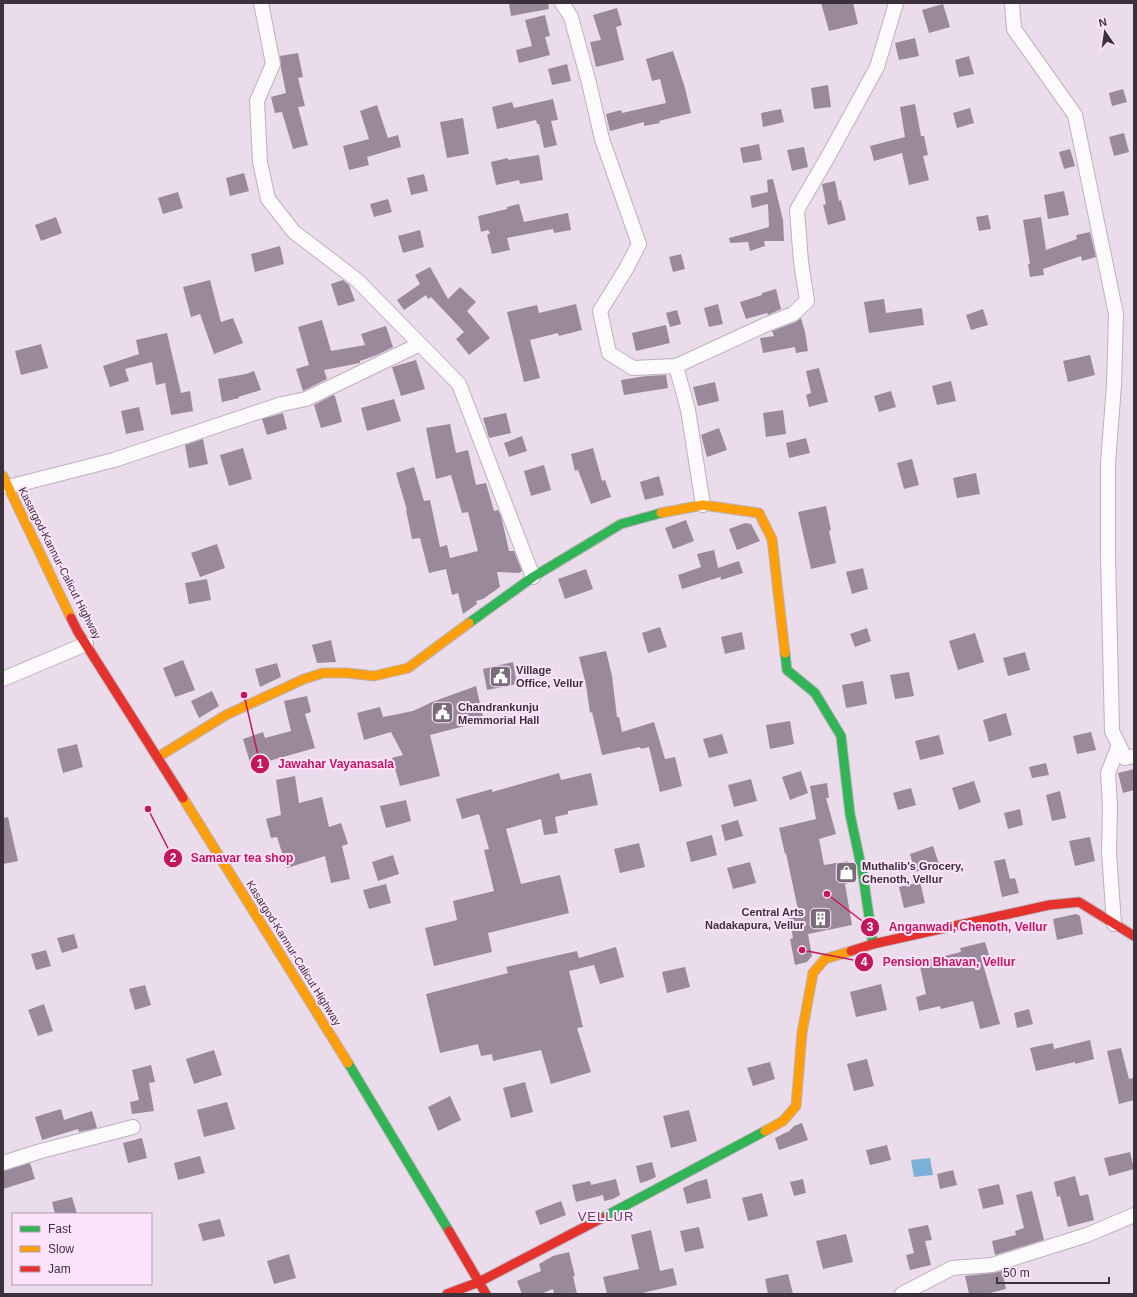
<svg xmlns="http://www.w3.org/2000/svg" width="1137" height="1297" font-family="Arial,sans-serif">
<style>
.water{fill:#7db0d7}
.building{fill:#9a899a}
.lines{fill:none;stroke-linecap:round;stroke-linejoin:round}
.street-casing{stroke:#bcb1bc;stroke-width:16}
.fast-casing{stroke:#bcb1bc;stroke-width:11}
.slow-casing{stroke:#bcb1bc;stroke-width:11}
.jam-casing{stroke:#bcb1bc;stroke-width:11}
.street{stroke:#fcfafc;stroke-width:14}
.fast{stroke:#30b455;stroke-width:9}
.slow{stroke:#ff9f0a;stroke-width:9}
.jam{stroke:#e5322d;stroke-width:9}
.labels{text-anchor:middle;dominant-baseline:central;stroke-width:4;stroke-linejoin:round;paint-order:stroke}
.street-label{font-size:11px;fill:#3b313b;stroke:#fee3fd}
.poi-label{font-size:11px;font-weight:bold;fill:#3b313b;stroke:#fee3fd;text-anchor:start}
.quarter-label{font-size:13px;letter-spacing:1px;fill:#5c465c;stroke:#fee3fd}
.leader{fill:none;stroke:#c2185b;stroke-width:1.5}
.callout-dot{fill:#c2185b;stroke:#fee3fd;stroke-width:1.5}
.mark-label{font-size:12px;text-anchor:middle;font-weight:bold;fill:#fff}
.callout-label{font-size:12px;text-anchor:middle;font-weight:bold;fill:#c2185b;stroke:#fee3fd;stroke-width:4;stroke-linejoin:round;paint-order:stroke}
</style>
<rect width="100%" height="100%" fill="#eadcea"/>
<path class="water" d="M 930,1158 L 933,1175 L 914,1177 L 911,1160 Z"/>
<path class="building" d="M 509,3 L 548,3 L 549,9 L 511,16 Z
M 821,3 L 853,3 L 858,24 L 829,31 Z
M 943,4 L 950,27 L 929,33 L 922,10 Z
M 617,8 L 622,25 L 616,27 L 624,60 L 596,67 L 590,42 L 601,40 L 593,15 Z
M 545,15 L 550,36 L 545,37 L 550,55 L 519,63 L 516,50 L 532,46 L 525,20 Z
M 915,38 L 919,56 L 899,60 L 895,43 Z
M 673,51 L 685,88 L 691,113 L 659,121 L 660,123 L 644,126 L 644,122 L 610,131 L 606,114 L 621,110 L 622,113 L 666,103 L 660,79 L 652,81 L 646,59 Z
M 298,53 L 303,77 L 298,78 L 305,106 L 298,107 L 308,145 L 293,149 L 282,112 L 275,113 L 271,97 L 286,93 L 281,68 L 280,56 Z
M 969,56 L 974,74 L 959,77 L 955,60 Z
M 567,64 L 571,81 L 552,85 L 548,69 Z
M 828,85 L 831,107 L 814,109 L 811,88 Z
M 1123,89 L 1127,102 L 1112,106 L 1109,93 Z
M 553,99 L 558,120 L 551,121 L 557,145 L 544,148 L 539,124 L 537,124 L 536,120 L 497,129 L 492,107 L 512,102 L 514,108 Z
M 915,104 L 921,136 L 924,136 L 928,155 L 923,156 L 929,180 L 909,185 L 902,153 L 874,161 L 870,146 L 905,137 L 900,107 Z
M 377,105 L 388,138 L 398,135 L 401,147 L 367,157 L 369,165 L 349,170 L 343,146 L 369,139 L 360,111 Z
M 970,108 L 974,123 L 957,128 L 953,113 Z
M 781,109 L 784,122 L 763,127 L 761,113 Z
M 463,118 L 469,154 L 447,158 L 440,122 Z
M 1124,133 L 1129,152 L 1114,156 L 1109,137 Z
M 759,144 L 762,160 L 743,163 L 740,148 Z
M 804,147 L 808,167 L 792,171 L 787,150 Z
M 1070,149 L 1075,166 L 1064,169 L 1059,152 Z
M 539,155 L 543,180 L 520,184 L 519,180 L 496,185 L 491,162 L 508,158 L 508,160 Z
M 244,173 L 249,191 L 230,196 L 226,178 Z
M 424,174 L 428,191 L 411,195 L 407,178 Z
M 773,179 L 783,220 L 784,241 L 764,241 L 765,246 L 750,251 L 748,242 L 730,243 L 729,238 L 769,227 L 768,204 L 752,208 L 750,196 L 768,192 L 767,180 Z
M 835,181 L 839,201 L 841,200 L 846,220 L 828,225 L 823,205 L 826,204 L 822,184 Z
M 1064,191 L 1069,215 L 1048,219 L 1044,195 Z
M 178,192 L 183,208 L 163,214 L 158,198 Z
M 388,199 L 392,212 L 374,217 L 370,204 Z
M 519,204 L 524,222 L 568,213 L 571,230 L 554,233 L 553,229 L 507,238 L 510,250 L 492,254 L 487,235 L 490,233 L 488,230 L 481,232 L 478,216 L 507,209 L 507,207 Z
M 988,215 L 991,229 L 979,231 L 976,217 Z
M 56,217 L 62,233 L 41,241 L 35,225 Z
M 1041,217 L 1046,250 L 1077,239 L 1076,235 L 1090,232 L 1096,257 L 1082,261 L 1081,256 L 1043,269 L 1044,275 L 1030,277 L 1028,264 L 1030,264 L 1023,220 Z
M 420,230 L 424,247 L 403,253 L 398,236 Z
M 280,246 L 284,264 L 255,272 L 251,254 Z
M 681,254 L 685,269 L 673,272 L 669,257 Z
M 430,267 L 448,299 L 460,287 L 476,302 L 467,311 L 490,338 L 469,355 L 456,339 L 464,332 L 431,297 L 428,299 L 426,295 L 404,310 L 397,300 L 420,284 L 415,275 Z
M 210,280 L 221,322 L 233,318 L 243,343 L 214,354 L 200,314 L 191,317 L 183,287 Z
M 343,280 L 349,285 L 355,301 L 338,306 L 331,284 Z
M 776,289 L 781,309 L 768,315 L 767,313 L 746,319 L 740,302 L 762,295 L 762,293 Z
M 884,299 L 886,313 L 922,308 L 924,325 L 869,333 L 864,302 Z
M 576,304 L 582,330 L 559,336 L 558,333 L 530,340 L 540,378 L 524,382 L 507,312 L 537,305 L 539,313 Z
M 718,304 L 723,324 L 709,327 L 704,308 Z
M 983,309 L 988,325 L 971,330 L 966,315 Z
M 677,310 L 681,324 L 670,327 L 666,313 Z
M 801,318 L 805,332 L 808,351 L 796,353 L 795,347 L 763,353 L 760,338 L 774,336 L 772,331 L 796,322 Z
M 322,320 L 331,351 L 365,345 L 361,334 L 386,326 L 393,347 L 377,355 L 360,361 L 360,363 L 324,370 L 327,379 L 303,391 L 296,369 L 309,365 L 298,327 Z
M 666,325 L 670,343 L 636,351 L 632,333 Z
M 167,333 L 181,393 L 190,391 L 193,411 L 171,415 L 165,383 L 156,385 L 152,362 L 125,369 L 129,381 L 110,387 L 103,366 L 139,354 L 136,340 Z
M 41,344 L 48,368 L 21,375 L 15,351 Z
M 1090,355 L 1095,375 L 1068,382 L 1063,361 Z
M 416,360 L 425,389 L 401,396 L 392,367 Z
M 819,368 L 828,402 L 809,407 L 806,395 L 811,393 L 806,371 Z
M 254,371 L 261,390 L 238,397 L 239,398 L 222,402 L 218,379 L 246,374 Z
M 666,375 L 668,388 L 624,395 L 621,380 L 646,376 Z
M 951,381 L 956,401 L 937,405 L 932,386 Z
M 715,382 L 719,401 L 698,406 L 693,387 Z
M 891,391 L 896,407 L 879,412 L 874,396 Z
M 333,395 L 335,396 L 342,422 L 321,428 L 314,405 Z
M 394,399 L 401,421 L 367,431 L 361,408 Z
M 139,407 L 144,430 L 126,434 L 121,411 Z
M 783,410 L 786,434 L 766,437 L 763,413 Z
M 283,413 L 287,429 L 267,435 L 262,419 Z
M 506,413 L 511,433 L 489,438 L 483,418 Z
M 450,424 L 456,453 L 468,450 L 476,485 L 486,483 L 494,511 L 498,510 L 501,516 L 509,551 L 514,551 L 522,571 L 519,573 L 497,572 L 500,587 L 483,599 L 476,601 L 477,604 L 463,614 L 458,593 L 452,595 L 446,569 L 429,573 L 420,538 L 412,539 L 406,510 L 407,510 L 396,473 L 414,467 L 424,501 L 430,500 L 440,547 L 447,545 L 450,558 L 478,551 L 468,512 L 462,513 L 451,475 L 436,479 L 426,428 Z
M 719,428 L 727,450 L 707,457 L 701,435 Z
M 522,436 L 527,451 L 509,457 L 504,443 Z
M 806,438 L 810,453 L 789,458 L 786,443 Z
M 203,439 L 208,464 L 189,468 L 185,445 Z
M 243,448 L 252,479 L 229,486 L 220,455 Z
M 593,448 L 602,481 L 605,480 L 611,497 L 591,504 L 578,470 L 575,471 L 571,454 Z
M 912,459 L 919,485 L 904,489 L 897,463 Z
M 544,465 L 551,490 L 531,496 L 524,471 Z
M 976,473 L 980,494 L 957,498 L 953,478 Z
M 659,476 L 664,495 L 645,500 L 640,482 Z
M 826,506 L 831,530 L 829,531 L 836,563 L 811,569 L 798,512 Z
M 686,520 L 694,541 L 673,549 L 665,528 Z
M 745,523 L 751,524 L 760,541 L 737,550 L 729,529 Z
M 217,544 L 225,568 L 200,577 L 191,553 Z
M 714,550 L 718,568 L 739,561 L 743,573 L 721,580 L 720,575 L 720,577 L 682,589 L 678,575 L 701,567 L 697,554 Z
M 863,568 L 868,589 L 852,594 L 846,572 Z
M 586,569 L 593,589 L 565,599 L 558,579 Z
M 207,579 L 211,600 L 189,604 L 185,583 Z
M 660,627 L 667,647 L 648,653 L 642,633 Z
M 867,628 L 871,641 L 855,647 L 850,634 Z
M 742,632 L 745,649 L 725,654 L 721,637 Z
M 975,633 L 984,662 L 958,670 L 949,641 Z
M 331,640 L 336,662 L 317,663 L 312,645 Z
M 606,651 L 612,676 L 617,717 L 619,717 L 622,732 L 654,722 L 665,759 L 675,757 L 682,786 L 660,792 L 649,747 L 641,749 L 640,747 L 602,755 L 592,712 L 590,713 L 586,685 L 579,657 Z
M 1025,652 L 1030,670 L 1008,676 L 1003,658 Z
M 183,660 L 195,690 L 175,697 L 163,668 Z
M 513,662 L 517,684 L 487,690 L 483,669 Z
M 277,663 L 281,677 L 260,687 L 255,669 Z
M 909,672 L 914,696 L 895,699 L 890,675 Z
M 863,681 L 867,704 L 846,708 L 842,685 Z
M 476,686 L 484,721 L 430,735 L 440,776 L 400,786 L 392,758 L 403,755 L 391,732 L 364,740 L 357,713 L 380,707 L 383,717 L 413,711 L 432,702 Z
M 212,691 L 219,706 L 199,718 L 191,701 Z
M 307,696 L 311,712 L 305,714 L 315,748 L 251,766 L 243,739 L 263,732 L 265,738 L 291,731 L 284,701 Z
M 1006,713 L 1012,735 L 989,742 L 983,720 Z
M 790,721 L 794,744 L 770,749 L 766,725 Z
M 1091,732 L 1096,750 L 1077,754 L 1073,736 Z
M 722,734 L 728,753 L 709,758 L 703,739 Z
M 939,735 L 944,754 L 920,760 L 915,741 Z
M 77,744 L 83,767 L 63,773 L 57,749 Z
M 1046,763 L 1049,775 L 1032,778 L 1029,767 Z
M 1134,769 L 1134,790 L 1123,793 L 1118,773 Z
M 801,771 L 808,793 L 790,800 L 782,777 Z
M 559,773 L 561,780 L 591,773 L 598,805 L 568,811 L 568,814 L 555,817 L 558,833 L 544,835 L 541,819 L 506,829 L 521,884 L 560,875 L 569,913 L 488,933 L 492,952 L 434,966 L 425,928 L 457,920 L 453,901 L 494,891 L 484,850 L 489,849 L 479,814 L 462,819 L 456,799 L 492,789 L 492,792 Z
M 295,776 L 299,803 L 322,797 L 329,827 L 341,823 L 348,844 L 342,846 L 350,879 L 331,883 L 325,856 L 287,868 L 277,837 L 271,838 L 266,819 L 281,815 L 276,780 Z
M 751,779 L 757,801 L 734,807 L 728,785 Z
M 974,781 L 981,802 L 959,810 L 952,788 Z
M 827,783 L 829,798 L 826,798 L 836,834 L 819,839 L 824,865 L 848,861 L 852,882 L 845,884 L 852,925 L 808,934 L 812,956 L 807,962 L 795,965 L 790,939 L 793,938 L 788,911 L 798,910 L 786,853 L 785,854 L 779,828 L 816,819 L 810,786 Z
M 911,788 L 916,805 L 898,810 L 893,793 Z
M 1060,791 L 1066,818 L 1052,821 L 1046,795 Z
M 406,800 L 411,821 L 386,828 L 380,806 Z
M 1020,809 L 1023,825 L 1008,829 L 1004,813 Z
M 8,817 L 18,861 L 3,864 L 3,818 Z
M 738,820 L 743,836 L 725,841 L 721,825 Z
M 712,835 L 717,855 L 691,862 L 686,842 Z
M 1090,837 L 1095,861 L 1075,866 L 1069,841 Z
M 639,843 L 645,867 L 620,873 L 614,849 Z
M 933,846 L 939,864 L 915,872 L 910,854 Z
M 393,855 L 399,874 L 378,881 L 372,862 Z
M 1005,859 L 1010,879 L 1015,878 L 1019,893 L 1002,897 L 994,861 Z
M 750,862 L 756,883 L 733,889 L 727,868 Z
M 920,882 L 925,903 L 904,908 L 899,887 Z
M 386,884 L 391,903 L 369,909 L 363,890 Z
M 1076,914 L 1080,916 L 1083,934 L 1057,940 L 1053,919 Z
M 74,934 L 78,948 L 62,953 L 57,938 Z
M 985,942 L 989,955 L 981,957 L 1000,1024 L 980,1029 L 973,1001 L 941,1009 L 940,1006 L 919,1011 L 916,997 L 926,994 L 919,962 L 961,952 L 960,948 Z
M 616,947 L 624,977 L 600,984 L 594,965 L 569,971 L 583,1027 L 577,1028 L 591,1072 L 551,1084 L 541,1050 L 493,1061 L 492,1054 L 481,1056 L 478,1044 L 440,1053 L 426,994 L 508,973 L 506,967 L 577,951 L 579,958 Z
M 46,950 L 51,966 L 36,970 L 31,954 Z
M 685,967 L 690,987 L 667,993 L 662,972 Z
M 881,984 L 887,1010 L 856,1017 L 850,992 Z
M 145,985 L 151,1005 L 135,1010 L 129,989 Z
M 44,1004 L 53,1031 L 38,1036 L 28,1010 Z
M 1029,1009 L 1033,1024 L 1017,1028 L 1014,1013 Z
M 1090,1040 L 1094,1059 L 1075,1064 L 1075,1062 L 1036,1071 L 1030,1048 L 1053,1043 L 1054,1049 Z
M 1121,1048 L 1129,1079 L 1134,1078 L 1134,1100 L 1119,1104 L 1107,1051 Z
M 214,1050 L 222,1075 L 194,1084 L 186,1059 Z
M 867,1059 L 874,1086 L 854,1091 L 847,1064 Z
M 770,1062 L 775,1079 L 753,1086 L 747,1068 Z
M 151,1065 L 155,1082 L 149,1083 L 154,1111 L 132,1114 L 130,1102 L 139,1100 L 132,1070 Z
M 525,1082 L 533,1112 L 511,1118 L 503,1088 Z
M 450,1096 L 461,1120 L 438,1131 L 428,1107 Z
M 227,1102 L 235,1129 L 204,1137 L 197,1110 Z
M 61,1109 L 64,1120 L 92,1111 L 97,1128 L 79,1132 L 78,1129 L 42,1140 L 35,1117 Z
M 689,1110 L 697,1141 L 671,1148 L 663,1116 Z
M 802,1123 L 808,1140 L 779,1150 L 775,1138 L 789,1131 L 794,1126 Z
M 142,1138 L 147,1158 L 128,1163 L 123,1143 Z
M 887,1145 L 891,1160 L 870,1165 L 866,1150 Z
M 1130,1152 L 1134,1169 L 1109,1176 L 1104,1158 Z
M 200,1156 L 205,1173 L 178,1180 L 174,1163 Z
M 652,1162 L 656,1177 L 647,1181 L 640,1183 L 636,1166 Z
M 30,1163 L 35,1179 L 3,1189 L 3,1171 Z
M 953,1170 L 957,1185 L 940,1189 L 937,1174 Z
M 1075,1176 L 1080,1196 L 1088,1194 L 1094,1220 L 1068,1227 L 1060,1196 L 1057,1197 L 1054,1182 Z
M 616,1179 L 620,1195 L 613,1199 L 604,1201 L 603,1195 L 576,1202 L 572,1185 L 590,1181 L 591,1185 Z
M 707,1179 L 711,1198 L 687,1204 L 683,1188 L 696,1182 Z
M 803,1179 L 806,1193 L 794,1196 L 790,1182 Z
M 999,1184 L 1004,1204 L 983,1209 L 978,1189 Z
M 1032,1191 L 1044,1240 L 995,1255 L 992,1241 L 1016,1235 L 1015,1231 L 1024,1228 L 1016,1195 Z
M 762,1193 L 768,1216 L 748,1221 L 742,1198 Z
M 72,1197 L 77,1214 L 55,1214 L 52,1202 Z
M 561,1201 L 566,1215 L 540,1225 L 535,1211 Z
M 220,1219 L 225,1236 L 203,1241 L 198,1224 Z
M 928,1225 L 932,1240 L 925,1241 L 931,1265 L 910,1270 L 906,1255 L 914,1253 L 908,1229 Z
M 699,1227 L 704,1248 L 685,1252 L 680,1231 Z
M 651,1230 L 660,1271 L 673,1268 L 677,1285 L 638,1294 L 607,1294 L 603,1277 L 639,1269 L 631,1235 Z
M 846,1234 L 853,1262 L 823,1269 L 816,1241 Z
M 569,1252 L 575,1276 L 573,1276 L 577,1294 L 554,1294 L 553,1289 L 541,1294 L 522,1294 L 517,1281 L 541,1271 L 539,1264 L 553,1256 Z
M 289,1254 L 296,1278 L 274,1284 L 267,1261 Z
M 1002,1271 L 1006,1289 L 986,1294 L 969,1294 L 965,1276 L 993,1273 Z
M 788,1274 L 793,1294 L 768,1294 L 765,1279 Z"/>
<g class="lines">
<defs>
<path id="street" d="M 261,3 L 273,64 L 257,101 L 260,162 L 268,199 L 294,232 L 357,280 L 459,384 L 533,577
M 562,3 L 571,17 L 589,83 L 602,139 L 639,244 L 626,269 L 600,311 L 609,353 L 633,368 L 676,366 L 688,410 L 703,505
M 1012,3 L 1014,29 L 1075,115 L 1116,314 L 1114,385 L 1108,463 L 1108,555 L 1112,731 L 1125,758 L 1134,756
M 676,366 L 765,325 L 793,314 L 807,301 L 801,262 L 797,210 L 830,153 L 877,67 L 896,3
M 8,487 L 114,460 L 282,404 L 306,399 L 420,344
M 3,679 L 86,644
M 1114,924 L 1109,852 L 1110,807 L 1108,773 L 1119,745
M 3,1163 L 41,1151 L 133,1127
M 902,1294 L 952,1268 L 992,1265 L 1087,1235 L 1134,1215"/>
<path id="fast" d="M 469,623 L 533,577 L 621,524 L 661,513
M 785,653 L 787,670 L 815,693 L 841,736 L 850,814 L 863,875 L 873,944
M 348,1063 L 449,1231
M 602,1218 L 765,1131"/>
<path id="slow" d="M 3,476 L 71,618
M 661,513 L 703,505 L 759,513 L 772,539 L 785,653
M 158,757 L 226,715 L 304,679 L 323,673 L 347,673 L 374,676 L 408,668 L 469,623
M 183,798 L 348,1063
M 765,1131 L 783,1121 L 796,1106 L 802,1033 L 813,973 L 825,959 L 851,951"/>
<path id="jam" d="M 71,618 L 78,632 L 183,798
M 851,951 L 873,944 L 1049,905 L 1079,902 L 1134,936
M 449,1231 L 486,1294
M 447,1294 L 479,1282 L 602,1218"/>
</defs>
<use href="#street" class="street-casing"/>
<use href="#fast" class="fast-casing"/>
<use href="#slow" class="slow-casing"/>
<use href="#jam" class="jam-casing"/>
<use href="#street" class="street"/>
<use href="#fast" class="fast"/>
<use href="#slow" class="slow"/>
<use href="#jam" class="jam"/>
</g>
<defs>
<symbol id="civic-square" viewBox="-11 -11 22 22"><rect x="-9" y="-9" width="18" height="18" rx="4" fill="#786d78" stroke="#fee3fd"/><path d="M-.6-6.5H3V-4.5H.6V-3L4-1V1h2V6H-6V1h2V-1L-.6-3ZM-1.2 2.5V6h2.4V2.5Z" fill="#fff"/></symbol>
<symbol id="shop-square" viewBox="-11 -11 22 22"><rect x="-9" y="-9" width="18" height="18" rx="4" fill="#786d78" stroke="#fee3fd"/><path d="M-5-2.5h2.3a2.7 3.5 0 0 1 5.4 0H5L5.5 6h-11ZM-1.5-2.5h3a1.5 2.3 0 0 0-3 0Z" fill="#fff"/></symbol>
<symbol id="building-square" viewBox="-11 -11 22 22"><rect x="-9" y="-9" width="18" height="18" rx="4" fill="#786d78" stroke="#fee3fd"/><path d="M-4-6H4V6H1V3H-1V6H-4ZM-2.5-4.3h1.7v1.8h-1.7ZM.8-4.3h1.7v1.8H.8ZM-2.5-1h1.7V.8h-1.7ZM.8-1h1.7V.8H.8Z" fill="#fff"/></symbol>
</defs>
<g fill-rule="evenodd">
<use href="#civic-square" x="488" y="664" width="25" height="25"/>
<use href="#civic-square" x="430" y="700" width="25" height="25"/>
<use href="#shop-square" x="834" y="860" width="25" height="25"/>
<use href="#building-square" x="808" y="906" width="25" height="25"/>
</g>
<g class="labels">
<g class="street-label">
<text transform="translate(60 563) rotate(63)">Kasargod-Kannur-Calicut Highway</text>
<text transform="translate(294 953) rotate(58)">Kasargod-Kannur-Calicut Highway</text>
</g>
<g class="poi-label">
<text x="516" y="670">Village<tspan x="516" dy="13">Office, Vellur</tspan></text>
<text x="458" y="707">Chandrankunju<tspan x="458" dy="13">Memmorial Hall</tspan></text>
<text x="862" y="866">Muthalib's Grocery,<tspan x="862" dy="13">Chenoth, Vellur</tspan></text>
<text x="804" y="912" text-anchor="end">Central Arts<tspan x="804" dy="13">Nadakapura, Vellur</tspan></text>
</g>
<g class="quarter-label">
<text x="606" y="1216">VELLUR</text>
</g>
</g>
<path class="leader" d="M244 695L260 764M148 809L173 858M827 894L870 927M802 950L864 962"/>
<g class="callout-dot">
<circle cx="244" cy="695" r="4"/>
<circle cx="148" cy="809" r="4"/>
<circle cx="827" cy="894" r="4"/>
<circle cx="802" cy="950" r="4"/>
<circle cx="260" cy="764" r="10"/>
<circle cx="173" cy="858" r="10"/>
<circle cx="870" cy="927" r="10"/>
<circle cx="864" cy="962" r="10"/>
</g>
<g class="mark-label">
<text x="260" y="768">1</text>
<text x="173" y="862">2</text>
<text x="870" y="931">3</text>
<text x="864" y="966">4</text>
</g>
<g class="callout-label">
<text x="336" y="768">Jawahar Vayanasala</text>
<text x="242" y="862">Samavar tea shop</text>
<text x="968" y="931">Anganwadi, Chenoth, Vellur</text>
<text x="949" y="966">Pension Bhavan, Vellur</text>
</g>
<rect width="1137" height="1297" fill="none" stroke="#3b313b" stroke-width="8"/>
<rect x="12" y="1213" width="140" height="72" fill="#fee3fd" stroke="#b09caf"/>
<rect x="20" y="1226" width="20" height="6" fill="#30b455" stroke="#b09caf"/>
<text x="48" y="1233" font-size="12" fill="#3b313b">Fast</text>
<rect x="20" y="1246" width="20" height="6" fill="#ff9f0a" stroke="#b09caf"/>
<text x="48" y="1253" font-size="12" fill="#3b313b">Slow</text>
<rect x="20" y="1266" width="20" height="6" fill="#e5322d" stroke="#b09caf"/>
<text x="48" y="1273" font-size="12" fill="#3b313b">Jam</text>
<g transform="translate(1105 32) rotate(347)" stroke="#fee3fd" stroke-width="3" paint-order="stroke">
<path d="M0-3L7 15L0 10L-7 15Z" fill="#3b313b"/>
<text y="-6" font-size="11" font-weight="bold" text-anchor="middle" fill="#3b313b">N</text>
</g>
<path d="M997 1277v6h112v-6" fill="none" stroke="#3b313b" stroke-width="2"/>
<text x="1003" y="1277" font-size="12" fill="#3b313b" stroke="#fee3fd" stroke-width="3" paint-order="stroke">50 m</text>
</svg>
